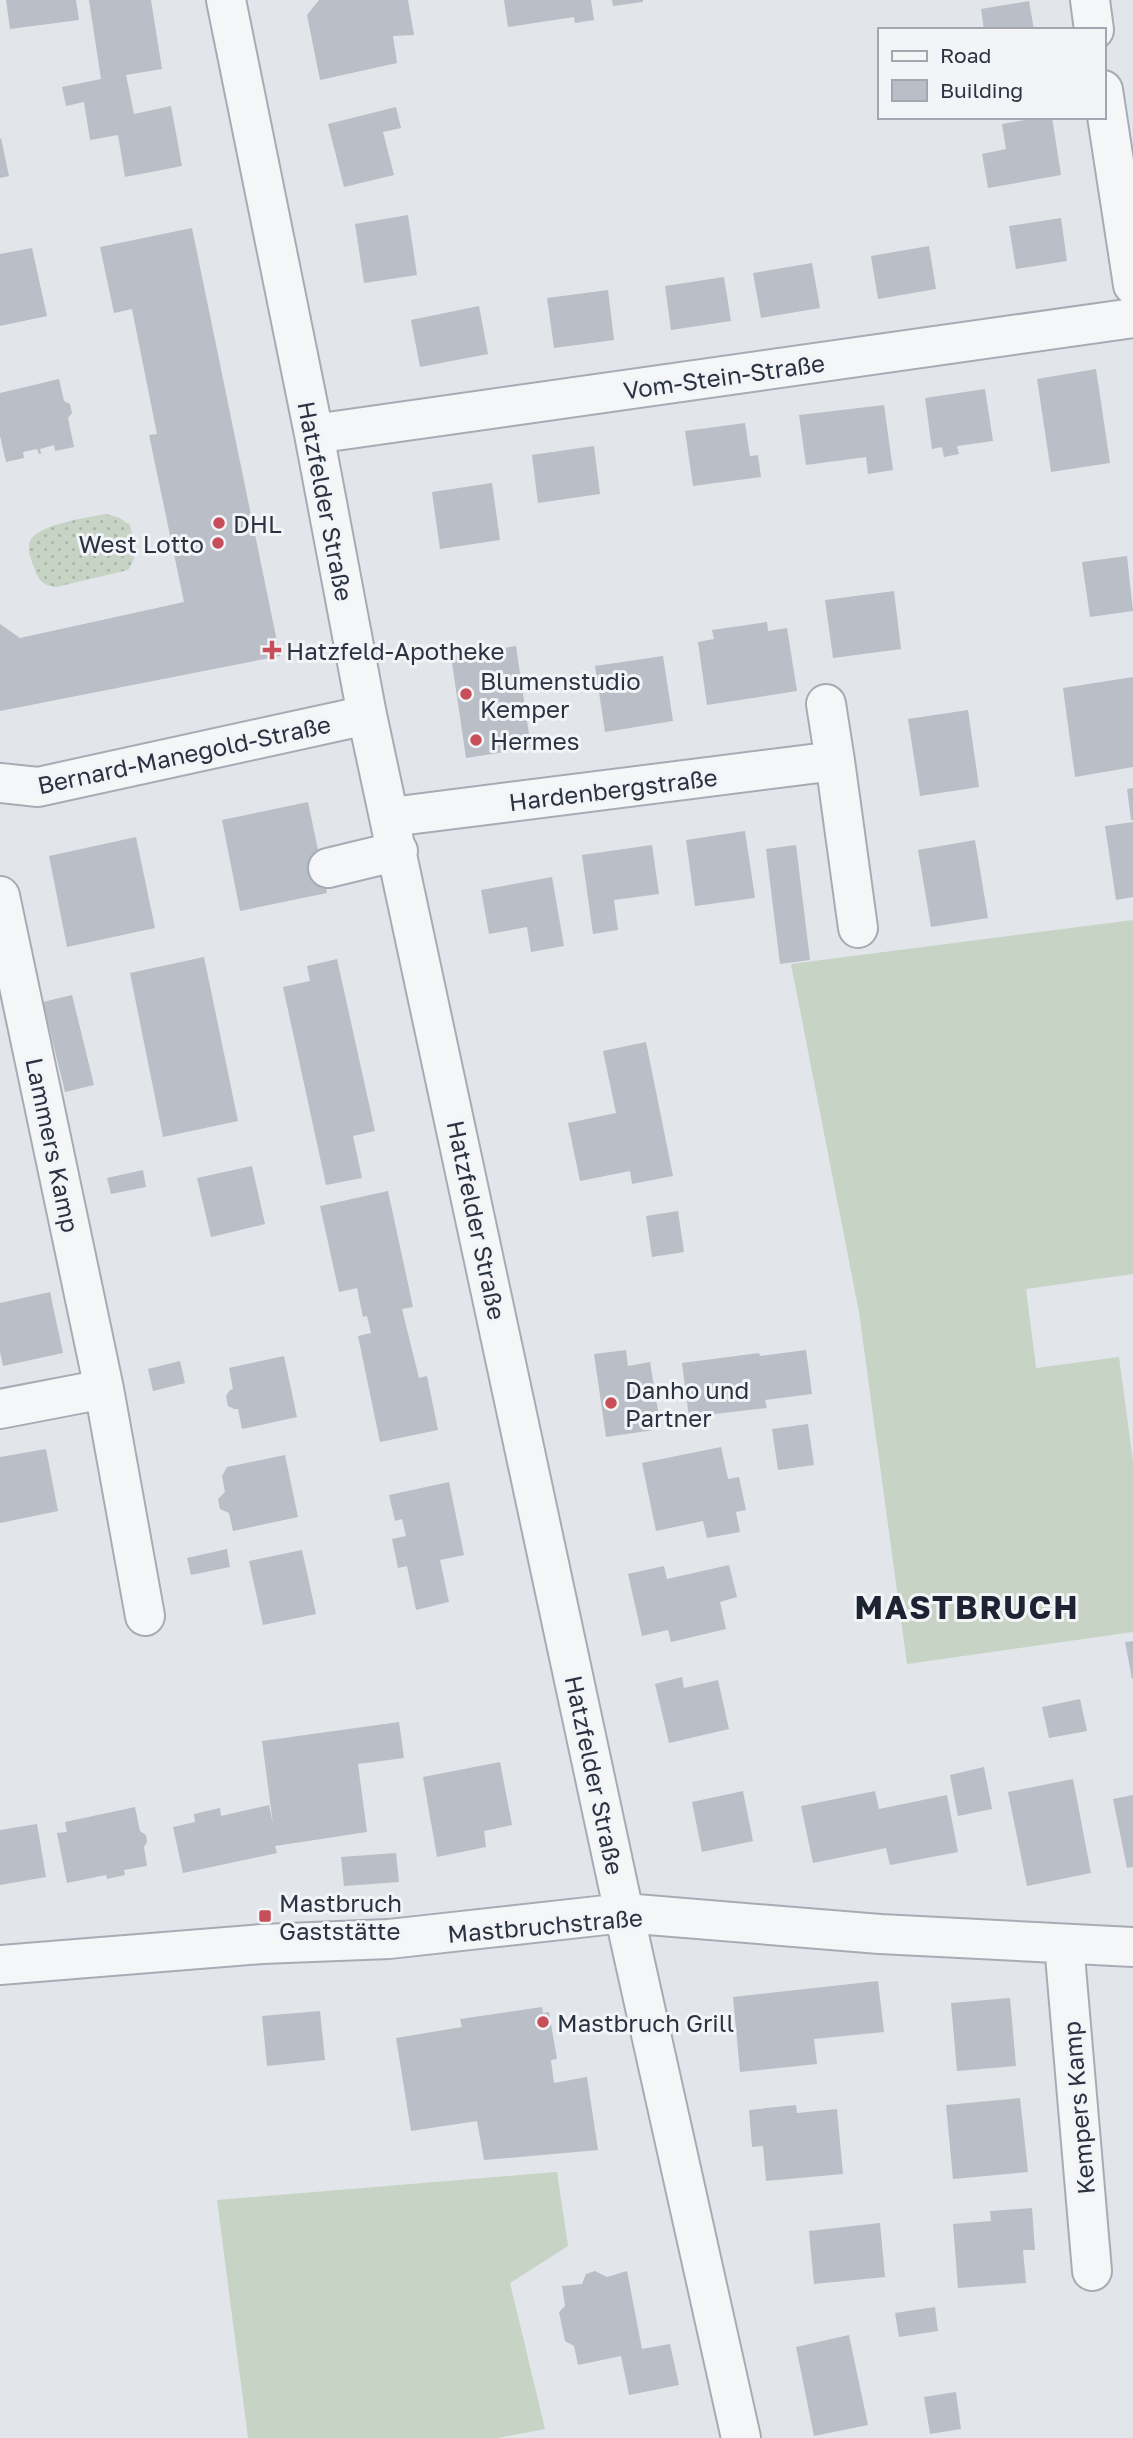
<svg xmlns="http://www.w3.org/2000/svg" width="1133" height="2438" font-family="'Golos Text',sans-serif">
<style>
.grass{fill:#c7d3c4}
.park{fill:url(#park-dots)}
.building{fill:#babec6}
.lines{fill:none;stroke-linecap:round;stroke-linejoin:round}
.minor-casing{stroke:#a7acb4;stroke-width:42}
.minor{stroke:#f5f6f8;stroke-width:38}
.poi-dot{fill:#c74f59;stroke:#f2f4f7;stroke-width:2.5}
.labels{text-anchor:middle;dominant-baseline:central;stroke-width:6;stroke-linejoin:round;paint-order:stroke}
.street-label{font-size:24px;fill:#2b3241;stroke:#f2f4f7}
.poi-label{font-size:24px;fill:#2b3241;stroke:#f2f4f7;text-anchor:start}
.district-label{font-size:32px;font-weight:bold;letter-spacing:2px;fill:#1d2332;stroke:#f2f4f7}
</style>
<defs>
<pattern id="park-dots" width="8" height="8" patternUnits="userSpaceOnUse" patternTransform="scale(1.75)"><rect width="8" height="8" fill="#c7d3c4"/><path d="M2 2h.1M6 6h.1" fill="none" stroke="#abb6aa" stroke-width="1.8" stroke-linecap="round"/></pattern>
</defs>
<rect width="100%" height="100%" fill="#e2e5ea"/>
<path class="grass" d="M 1133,920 L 1133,1274 L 1026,1289 L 1036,1368 L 1119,1357 L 1133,1462 L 1133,1632 L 907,1664 L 859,1312 L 791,964 Z
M 557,2172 L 568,2246 L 510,2283 L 545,2429 L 498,2438 L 248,2438 L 217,2200 Z"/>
<path class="park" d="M 105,514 L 118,517 L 130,525 C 134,542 139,556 128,570 L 56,587 C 42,585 38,580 34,567 C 31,559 27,550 30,541 C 38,524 87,518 105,514 Z"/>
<path class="building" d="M 6,0 L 76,0 L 79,20 L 10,29 Z
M 89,0 L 151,0 L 162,69 L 126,75 L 134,114 L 171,106 L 182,166 L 125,177 L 118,135 L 90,140 L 84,102 L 66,106 L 62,87 L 101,79 Z
M 319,0 L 408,0 L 414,35 L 393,36 L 397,63 L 320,80 L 307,15 Z
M 504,0 L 591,0 L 594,20 L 575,23 L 574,17 L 508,27 Z
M 612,0 L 643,0 L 643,2 L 613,6 Z
M 1029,1 L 1034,30 L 984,30 L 981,9 Z
M 396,107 L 401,128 L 383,132 L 394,175 L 344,187 L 328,124 Z
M 1043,117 L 1052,117 L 1061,175 L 988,188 L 982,154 L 1006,149 L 1002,124 Z
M 1,138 L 9,176 L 0,178 L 0,139 Z
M 408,215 L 417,275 L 364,283 L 355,224 Z
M 1061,218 L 1067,261 L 1016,269 L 1009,226 Z
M 192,228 L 280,656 L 0,711 L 0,624 L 20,638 L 184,602 L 149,435 L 157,434 L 132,309 L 114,313 L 100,247 Z
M 929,246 L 936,289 L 878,299 L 871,256 Z
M 32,248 L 47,316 L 0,326 L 0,254 Z
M 812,263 L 820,308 L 761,318 L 753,273 Z
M 724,277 L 731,321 L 671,330 L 665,286 Z
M 608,290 L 614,340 L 554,348 L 547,298 Z
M 479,306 L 488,354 L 420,367 L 411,320 Z
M 1096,369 L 1110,463 L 1051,472 L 1037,379 Z
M 59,379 L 64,401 L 70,404 L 72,413 L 68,418 L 74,447 L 55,451 L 54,445 L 40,449 L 41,454 L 39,454 L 37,449 L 23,452 L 24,458 L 6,462 L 0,436 L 0,393 Z
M 985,389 L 993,441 L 957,446 L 959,454 L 944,457 L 942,447 L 932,449 L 925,398 Z
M 884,405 L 893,470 L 868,474 L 866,457 L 806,465 L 799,415 Z
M 745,423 L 750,456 L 758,455 L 761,477 L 693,486 L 685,431 Z
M 594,446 L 600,494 L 538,503 L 532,455 Z
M 492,483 L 500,540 L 440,549 L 432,492 Z
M 1127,556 L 1133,611 L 1090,617 L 1082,562 Z
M 894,591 L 901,649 L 833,658 L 825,600 Z
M 767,622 L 768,631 L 787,628 L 797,691 L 707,705 L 698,642 L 714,639 L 712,630 Z
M 516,646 L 531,748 L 466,758 L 451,656 Z
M 663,656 L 673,721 L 605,732 L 595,666 Z
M 1133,677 L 1133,767 L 1075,777 L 1063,688 Z
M 968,710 L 979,787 L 920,796 L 908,719 Z
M 1133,788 L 1133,820 L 1131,820 L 1127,789 Z
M 308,802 L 327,893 L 240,911 L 222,820 Z
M 1133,822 L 1133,897 L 1116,900 L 1105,826 Z
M 745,831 L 755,898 L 695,906 L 686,840 Z
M 136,837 L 155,928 L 67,947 L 49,856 Z
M 975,840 L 988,918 L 931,927 L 918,850 Z
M 652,845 L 659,894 L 614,900 L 618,930 L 593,934 L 582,855 Z
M 796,845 L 810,960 L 780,964 L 766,849 Z
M 552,877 L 564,946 L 531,952 L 527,927 L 489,934 L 481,890 Z
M 204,957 L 238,1121 L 163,1137 L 130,973 Z
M 337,959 L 375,1131 L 353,1136 L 362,1178 L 326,1185 L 283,987 L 310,981 L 307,966 Z
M 72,995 L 94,1085 L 65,1092 L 43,1002 Z
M 646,1042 L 673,1176 L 632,1184 L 630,1171 L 580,1181 L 568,1123 L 616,1113 L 603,1051 Z
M 252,1166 L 265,1224 L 211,1237 L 197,1178 Z
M 143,1170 L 146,1187 L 111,1194 L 107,1178 Z
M 388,1191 L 413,1307 L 402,1309 L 419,1378 L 427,1376 L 438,1430 L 380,1442 L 358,1336 L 371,1333 L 367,1316 L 363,1317 L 357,1288 L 339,1292 L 320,1206 Z
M 678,1211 L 684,1252 L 652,1257 L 646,1216 Z
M 50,1292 L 63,1353 L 3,1366 L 0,1352 L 0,1303 Z
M 626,1350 L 628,1366 L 650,1362 L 661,1429 L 606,1437 L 594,1354 Z
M 806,1350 L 812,1394 L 765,1400 L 767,1408 L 689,1417 L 682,1363 L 759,1353 L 760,1356 Z
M 284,1356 L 297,1417 L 242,1429 L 238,1409 L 234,1409 L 228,1406 L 226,1396 L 230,1390 L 233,1389 L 229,1368 Z
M 180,1361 L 185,1383 L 153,1391 L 148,1369 Z
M 808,1424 L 814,1465 L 778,1470 L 772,1429 Z
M 721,1447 L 728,1479 L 739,1477 L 746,1510 L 736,1512 L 740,1532 L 707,1538 L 703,1521 L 656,1531 L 642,1463 Z
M 46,1449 L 58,1511 L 0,1523 L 0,1457 Z
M 285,1455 L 298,1517 L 233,1531 L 229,1513 L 220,1509 L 218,1499 L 225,1492 L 222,1476 L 227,1467 Z
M 449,1482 L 464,1555 L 440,1560 L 449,1602 L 416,1610 L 407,1566 L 398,1568 L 392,1539 L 406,1536 L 402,1519 L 395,1521 L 389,1495 Z
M 227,1549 L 230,1567 L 191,1575 L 187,1558 Z
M 302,1550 L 316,1614 L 263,1625 L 249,1561 Z
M 729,1565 L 737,1597 L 720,1602 L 726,1629 L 671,1642 L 668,1630 L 642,1636 L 628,1574 L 664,1566 L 667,1579 Z
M 1133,1641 L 1133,1679 L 1132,1679 L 1125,1642 Z
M 682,1677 L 684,1688 L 718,1680 L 729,1729 L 669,1743 L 655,1684 Z
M 1080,1699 L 1087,1731 L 1049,1738 L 1042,1707 Z
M 399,1722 L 404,1758 L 358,1764 L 367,1832 L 275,1846 L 277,1853 L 183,1873 L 173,1827 L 195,1822 L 194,1814 L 220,1808 L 221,1816 L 269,1805 L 273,1824 L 262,1741 Z
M 500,1762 L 512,1825 L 484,1831 L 486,1847 L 437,1857 L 423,1777 Z
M 984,1767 L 992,1809 L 958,1816 L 950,1775 Z
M 1073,1779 L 1091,1873 L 1027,1886 L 1008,1792 Z
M 743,1791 L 753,1841 L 702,1852 L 692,1802 Z
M 875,1791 L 879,1809 L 947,1795 L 958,1852 L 890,1865 L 886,1848 L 813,1863 L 801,1806 Z
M 1133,1795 L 1133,1867 L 1127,1868 L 1113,1799 Z
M 135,1807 L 140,1831 L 146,1835 L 147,1842 L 144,1847 L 147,1866 L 124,1870 L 125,1875 L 107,1879 L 106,1875 L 67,1883 L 57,1833 L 67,1832 L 65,1822 Z
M 37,1824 L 46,1877 L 0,1885 L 0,1830 Z
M 396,1853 L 399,1882 L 344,1886 L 341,1857 Z
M 878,1981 L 884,2032 L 814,2039 L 817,2064 L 740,2072 L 733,1997 Z
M 1010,1998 L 1016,2066 L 957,2071 L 951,2003 Z
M 542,2007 L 543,2013 L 549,2012 L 557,2059 L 551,2060 L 554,2083 L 587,2077 L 598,2150 L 484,2160 L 477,2121 L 411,2131 L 396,2038 L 462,2027 L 460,2019 Z
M 320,2011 L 325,2060 L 267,2066 L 262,2016 Z
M 1020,2098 L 1028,2172 L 953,2179 L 946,2105 Z
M 796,2105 L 797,2113 L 837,2109 L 843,2174 L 766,2181 L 763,2146 L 752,2147 L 749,2110 Z
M 1032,2208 L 1035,2250 L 1023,2250 L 1026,2283 L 958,2288 L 953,2224 L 991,2221 L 990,2211 Z
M 880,2223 L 885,2277 L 814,2284 L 809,2231 Z
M 595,2271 L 607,2277 L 627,2271 L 642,2349 L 670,2344 L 679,2385 L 629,2395 L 621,2356 L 578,2365 L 574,2346 L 565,2341 L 559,2312 L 565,2306 L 562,2286 L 582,2284 L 586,2274 Z
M 935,2307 L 938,2331 L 899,2337 L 895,2313 Z
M 849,2335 L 868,2425 L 814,2436 L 796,2347 Z
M 956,2392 L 961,2429 L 930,2434 L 924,2397 Z"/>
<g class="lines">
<defs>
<path id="minor" d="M 226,0 L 314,434 L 367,715 L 624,1913 L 741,2438
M 1090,0 L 1094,30
M 1103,90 L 1133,285
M 314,434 L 1133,318
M 826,704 L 835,761
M 0,783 L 38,787 L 367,715
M 391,817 L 835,761 L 858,928
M 328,868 L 398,851
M 0,896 L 104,1389 L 145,1616
M 0,1409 L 104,1389
M 1064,1944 L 1092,2271
M 0,1965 L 262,1944 L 389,1939 L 624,1913 L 880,1934 L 1133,1947"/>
</defs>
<use href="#minor" class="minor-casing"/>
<use href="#minor" class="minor"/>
</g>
<g class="poi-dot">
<circle cx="219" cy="523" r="7"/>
<circle cx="218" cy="543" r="7"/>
<path d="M268.5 639.5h7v7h7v7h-7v7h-7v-7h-7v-7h7z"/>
<circle cx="466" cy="694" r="7"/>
<circle cx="476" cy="740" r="7"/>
<circle cx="611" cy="1403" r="7"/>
<rect x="258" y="1909" width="14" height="14" rx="3.5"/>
<circle cx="543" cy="2022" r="7"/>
</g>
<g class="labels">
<g class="street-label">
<text transform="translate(724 376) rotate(-8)">Vom-Stein-Straße</text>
<text transform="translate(326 501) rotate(79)">Hatzfelder Straße</text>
<text transform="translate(184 754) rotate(-12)">Bernard-Manegold-Straße</text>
<text transform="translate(613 789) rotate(-7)">Hardenbergstraße</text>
<text transform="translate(53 1145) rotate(78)">Lammers Kamp</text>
<text transform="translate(477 1220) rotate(78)">Hatzfelder Straße</text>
<text transform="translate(595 1775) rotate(78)">Hatzfelder Straße</text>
<text transform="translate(545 1925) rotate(-5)">Mastbruchstraße</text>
<text transform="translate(1078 2108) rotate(-95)">Kempers Kamp</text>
</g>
<g class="poi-label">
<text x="233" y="523">DHL</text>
<text x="204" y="543" text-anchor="end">West Lotto</text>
<text x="286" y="650">Hatzfeld-Apotheke</text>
<text x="480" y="680">Blumenstudio<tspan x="480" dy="28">Kemper</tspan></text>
<text x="490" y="740">Hermes</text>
<text x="625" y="1389">Danho und<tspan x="625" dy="28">Partner</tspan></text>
<text x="279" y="1902">Mastbruch<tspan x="279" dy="28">Gaststätte</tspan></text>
<text x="557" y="2022">Mastbruch Grill</text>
</g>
<g class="district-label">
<text x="967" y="1607">MASTBRUCH</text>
</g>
</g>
<rect x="878" y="28" width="228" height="91" fill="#f2f4f7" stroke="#a2a6ae" stroke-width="2"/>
<rect x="892" y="51" width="35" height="10" fill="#f5f6f8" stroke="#a2a6ae" stroke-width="2"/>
<text x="940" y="63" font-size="21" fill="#2b3241">Road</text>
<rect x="892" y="80" width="35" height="21" fill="#babec6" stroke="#a2a6ae" stroke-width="2"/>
<text x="940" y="98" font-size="21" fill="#2b3241">Building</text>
</svg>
